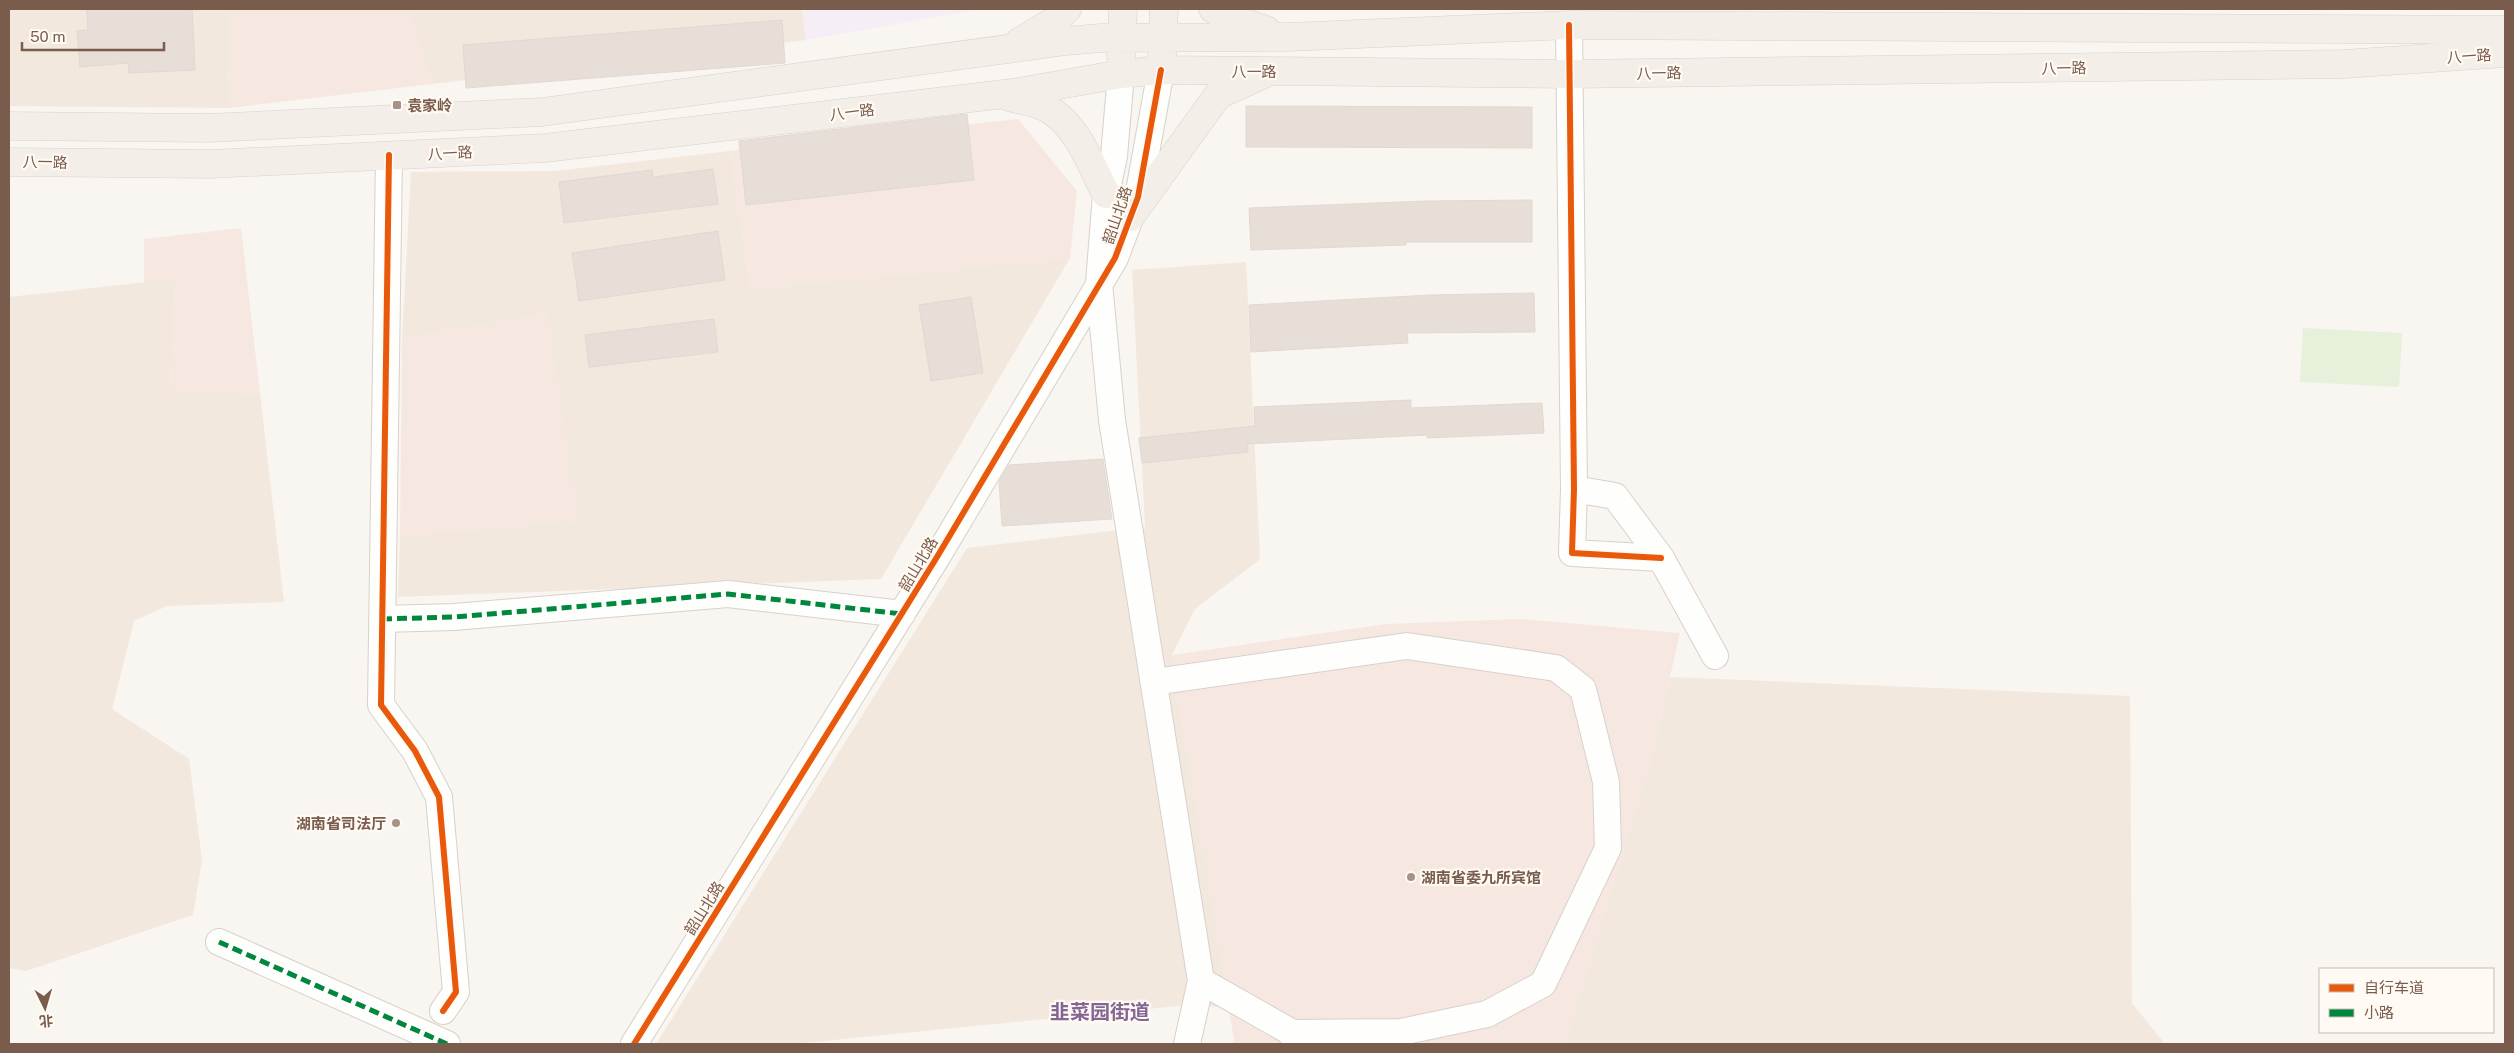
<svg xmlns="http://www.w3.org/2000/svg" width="2514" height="1053" font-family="'Public Sans','Noto Sans SC',sans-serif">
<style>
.residential{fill:#f2e8de}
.commercial{fill:#f6e8e1}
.education{fill:#f6eef6}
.green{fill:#e7f0db}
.building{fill:#e6ded7;stroke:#e2d8d2}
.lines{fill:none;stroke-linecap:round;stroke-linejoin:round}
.minor-casing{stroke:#d7d1cb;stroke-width:28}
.major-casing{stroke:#dad1cc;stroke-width:29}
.minor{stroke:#fefefd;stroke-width:26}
.major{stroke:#f3eee8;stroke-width:28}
.quiet{stroke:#00873e;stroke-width:5;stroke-dasharray:10 5;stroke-linecap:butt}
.cycleway-casing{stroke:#fffaf3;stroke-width:9}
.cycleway{stroke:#e8590c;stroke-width:6}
.poi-dot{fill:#a69286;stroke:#fffaf3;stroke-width:2}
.labels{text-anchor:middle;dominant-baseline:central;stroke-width:4.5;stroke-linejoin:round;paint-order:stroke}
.street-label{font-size:15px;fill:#7a5c4d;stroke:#fffaf3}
.poi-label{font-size:15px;font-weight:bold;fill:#7a5c4d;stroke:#fffaf3;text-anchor:start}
.district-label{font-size:20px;font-weight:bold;fill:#846695;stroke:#fffaf3}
</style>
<rect width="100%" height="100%" fill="#f9f5f0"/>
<path class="residential" d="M 9,9 L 229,9 L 228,108 L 9,106 Z
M 408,9 L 802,9 L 806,40 L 432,84 Z
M 730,151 L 751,288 L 1070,258 L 881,579 L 398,597 L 400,535 L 578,520 L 547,314 L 402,339 L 411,172 L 556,171 Z
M 1246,262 L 1260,559 L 1195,609 L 1172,655 L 1229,1007 L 1178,1006 L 793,1044 L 656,1044 L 967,548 L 1145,527 L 1132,270 Z
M 175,279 L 171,390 L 260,393 L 284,602 L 167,606 L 134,621 L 112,709 L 189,759 L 202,860 L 193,915 L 26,971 L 9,968 L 9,297 Z
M 1670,677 L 2130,696 L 2132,1003 L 2165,1044 L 1565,1044 L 1654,747 Z"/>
<path class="commercial" d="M 229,9 L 408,9 L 432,84 L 228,108 Z
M 1018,119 L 1077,191 L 1070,258 L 751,288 L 730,151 Z
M 241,228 L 260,393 L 171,390 L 175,280 L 144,283 L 144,239 Z
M 547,314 L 579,520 L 400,535 L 402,339 Z
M 1520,619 L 1680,633 L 1654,747 L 1565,1044 L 1233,1044 L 1234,1040 L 1172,655 L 1386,624 Z"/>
<path class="education" d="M 802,9 L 982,9 L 806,40 Z"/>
<path class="green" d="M 2303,328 L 2402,333 L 2399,387 L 2300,382 Z"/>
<path class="building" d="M 87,9 L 192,9 L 195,70 L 129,73 L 128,63 L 80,67 L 77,31 L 88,30 Z
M 782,20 L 785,63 L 466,88 L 463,45 Z
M 1246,106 L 1532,107 L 1532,148 L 1246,147 Z
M 967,114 L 974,180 L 746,205 L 739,141 Z
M 713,169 L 718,204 L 564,223 L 559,182 L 652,170 L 653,177 Z
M 1532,200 L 1532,242 L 1406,242 L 1406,245 L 1251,250 L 1249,208 L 1427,201 Z
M 718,231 L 725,280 L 579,301 L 572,253 Z
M 1534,293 L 1535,332 L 1407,333 L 1408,343 L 1251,352 L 1249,305 L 1430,295 Z
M 971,297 L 983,373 L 931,381 L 919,305 Z
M 714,319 L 718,352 L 589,367 L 585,335 Z
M 1411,400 L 1411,408 L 1542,403 L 1544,433 L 1427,438 L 1427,435 L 1247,444 L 1248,452 L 1142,463 L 1139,438 L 1255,426 L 1254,407 Z
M 1103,459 L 1112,519 L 1002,526 L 999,482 L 1009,465 Z"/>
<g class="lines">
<defs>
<path id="minor" d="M 1569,25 L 1574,489 L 1572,553 L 1661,558
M 1121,74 L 1114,156 L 1106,194 L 1099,283 L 1112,420 L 1201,981 L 1187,1044
M 389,155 L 381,705 L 415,751 L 439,797 L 456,992 L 443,1011
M 1574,489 L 1615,496 L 1661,558 L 1715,656
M 382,619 L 454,617 L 728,594 L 902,614
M 1154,682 L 1407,646 L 1556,668 L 1583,689 L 1606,782 L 1608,848 L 1543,984 L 1487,1014 L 1401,1032 L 1290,1033
M 219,942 L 447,1044
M 1201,981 L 1305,1040
M 634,1044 L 937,557 L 1115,258 L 1138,197 L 1161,70"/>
<path id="major" d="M 1213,9 L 1225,16 L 1266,30
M 1019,42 L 1056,20 L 1067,9
M 1162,56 L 1164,9
M 1121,57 L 1123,9
M 1009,97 C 1020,100 1036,102 1047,108 C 1078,126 1090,163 1106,194
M 9,126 L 209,128 L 542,112 L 1066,41 L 1101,38 L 1289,37 L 1569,25 L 2505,30
M 9,162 L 210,164 L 545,148 L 1013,93 L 1121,74 L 1161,70 L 1570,74 L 2344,64 L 2505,53
M 1130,217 L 1218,95 L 1264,74"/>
</defs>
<use href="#minor" class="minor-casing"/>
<use href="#major" class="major-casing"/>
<use href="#minor" class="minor"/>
<use href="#major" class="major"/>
<path class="quiet" d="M 382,619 L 454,617 L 728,594 L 902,614
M 219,942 L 447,1044"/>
<defs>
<path id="cycleway" d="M 1569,25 L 1574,489 L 1572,553 L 1661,558
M 389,155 L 381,705 L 415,751 L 439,797 L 456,992 L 443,1011
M 634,1044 L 937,557 L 1115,258 L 1138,197 L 1161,70"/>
</defs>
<use href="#cycleway" class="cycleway-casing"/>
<use href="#cycleway" class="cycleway"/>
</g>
<g class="poi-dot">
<rect x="392" y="100" width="10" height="10" rx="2.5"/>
<circle cx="396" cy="823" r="5"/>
<circle cx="1411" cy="877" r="5"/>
</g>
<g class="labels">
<g class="street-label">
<text transform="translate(2469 56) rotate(-4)">八一路</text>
<text transform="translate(2064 68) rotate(-1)">八一路</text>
<text x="1254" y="71">八一路</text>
<text transform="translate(1659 73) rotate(-1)">八一路</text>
<text transform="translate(852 112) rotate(-7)">八一路</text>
<text transform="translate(450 153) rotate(-3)">八一路</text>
<text transform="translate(45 162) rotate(1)">八一路</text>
<text transform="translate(1117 215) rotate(-71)">韶山北路</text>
<text transform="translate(918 564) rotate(-59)">韶山北路</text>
<text transform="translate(704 908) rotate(-58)">韶山北路</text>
</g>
<g class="poi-label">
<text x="407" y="105">袁家岭</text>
<text x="386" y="823" text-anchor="end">湖南省司法厅</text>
<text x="1421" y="877">湖南省委九所宾馆</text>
</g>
<g class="district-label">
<text x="1100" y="1012">韭菜园街道</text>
</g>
</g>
<rect width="2514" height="1053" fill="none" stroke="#7a5c4d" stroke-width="20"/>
<rect x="2319" y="968" width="175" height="65" fill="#fffaf3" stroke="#cabbb1"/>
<rect x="2329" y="984" width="25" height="8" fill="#e8590c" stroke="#cabbb1"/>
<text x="2364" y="993" font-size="15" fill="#7a5c4d">自行车道</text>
<rect x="2329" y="1009" width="25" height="8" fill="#00873e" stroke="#cabbb1"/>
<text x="2364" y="1018" font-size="15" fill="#7a5c4d">小路</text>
<g transform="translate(45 1008) rotate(175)" stroke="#fffaf3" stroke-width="4" paint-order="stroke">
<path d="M0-4L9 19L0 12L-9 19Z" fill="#7a5c4d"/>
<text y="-8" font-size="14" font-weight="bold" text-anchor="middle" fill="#7a5c4d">北</text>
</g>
<path d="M22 42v8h142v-8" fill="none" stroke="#7a5c4d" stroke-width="2.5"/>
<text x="30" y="42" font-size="15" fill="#7a5c4d" stroke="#fffaf3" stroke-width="4" paint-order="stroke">50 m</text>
</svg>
